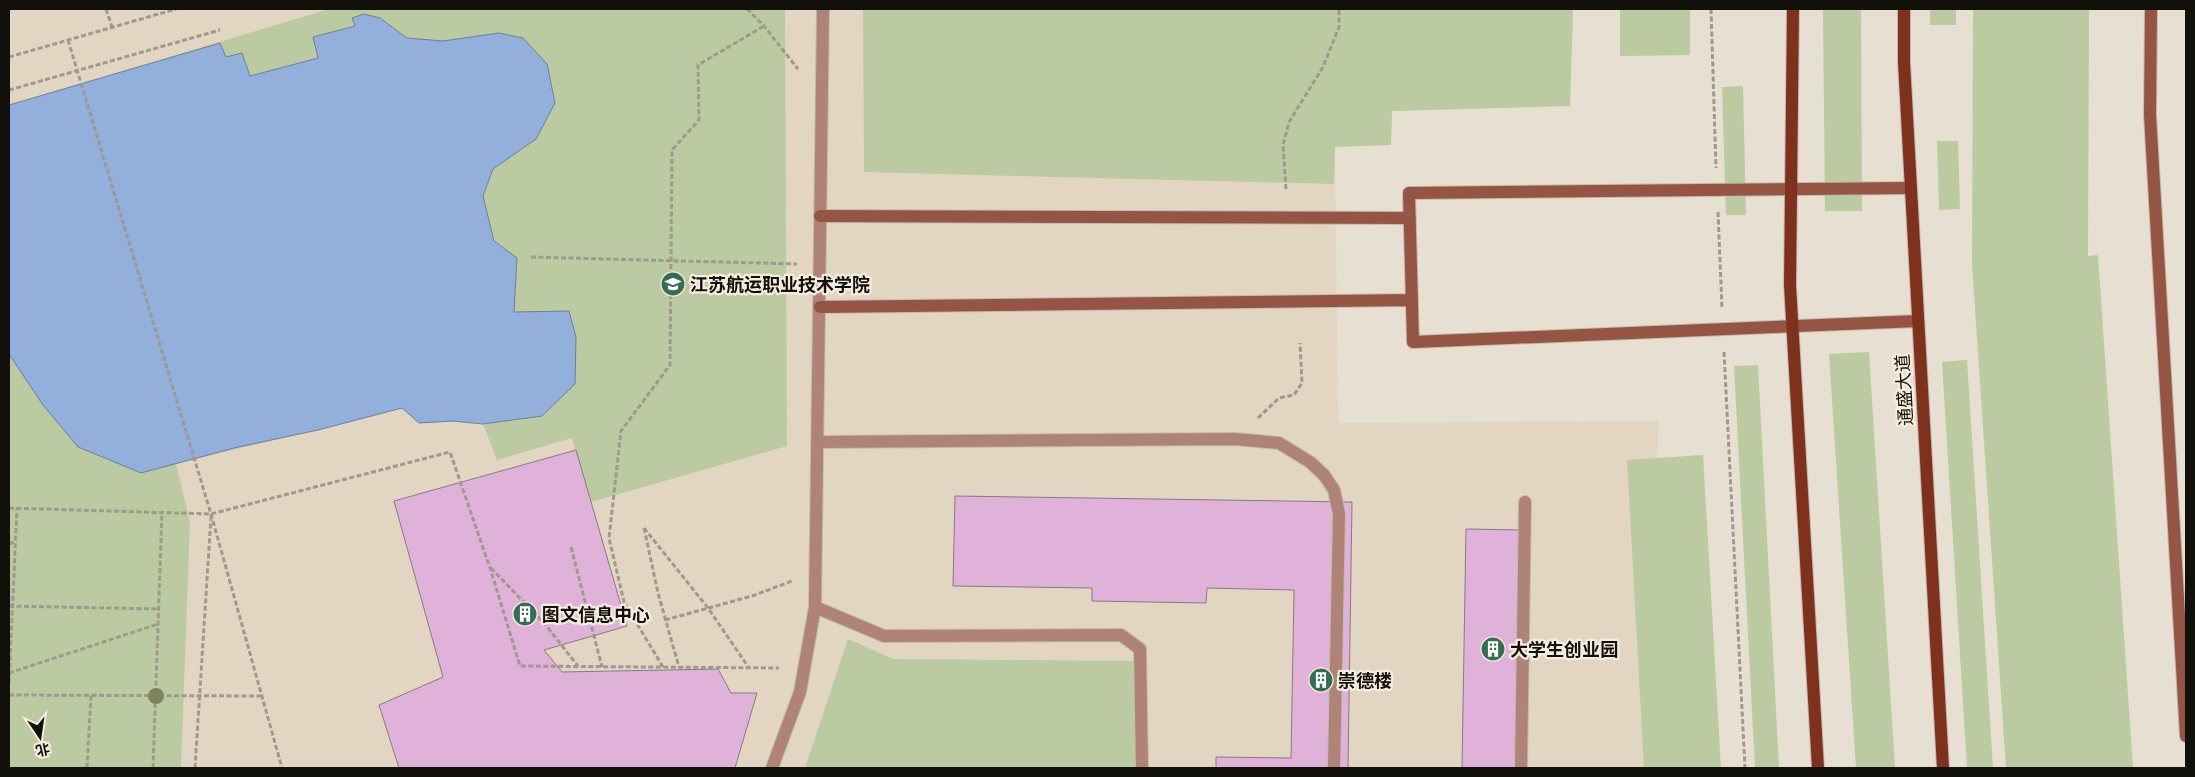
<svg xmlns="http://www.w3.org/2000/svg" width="2195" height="777" font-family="'Archivo Narrow','Noto Sans SC',sans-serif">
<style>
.built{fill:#e2d6c2}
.green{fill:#bccaa1}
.water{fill:#93afdc;stroke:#6c7f9d}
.building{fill:#e0b2d9;stroke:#857a83}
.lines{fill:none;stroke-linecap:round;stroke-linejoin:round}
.lane-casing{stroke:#c1baae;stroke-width:14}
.street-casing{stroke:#c1baae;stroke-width:14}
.secondary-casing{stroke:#c1baae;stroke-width:14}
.primary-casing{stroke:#c1baae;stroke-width:14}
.path{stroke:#9e988e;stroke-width:3;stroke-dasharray:5 2.5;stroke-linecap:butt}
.lane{stroke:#b08377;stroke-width:12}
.street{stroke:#b08377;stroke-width:12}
.secondary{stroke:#955444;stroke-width:12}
.primary{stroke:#7f311e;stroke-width:12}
.tree{fill:#80845e}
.labels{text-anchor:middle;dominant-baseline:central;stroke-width:4.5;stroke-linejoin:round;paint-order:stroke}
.poi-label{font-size:18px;font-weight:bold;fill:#12100b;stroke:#f5ede0;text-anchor:start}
.street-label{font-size:18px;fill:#12100b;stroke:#f5ede0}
</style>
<rect width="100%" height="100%" fill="#e7dfd2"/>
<path class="built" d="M 9,9 L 1573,9 L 1570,106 L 1392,111 L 1391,145 L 1335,147 L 1338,423 L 1658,421 L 1654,768 L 9,768 Z"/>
<path class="green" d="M 329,9 L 785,9 L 787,446 L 591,502 L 572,438 L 497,460 L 483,424 L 453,421 L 419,423 L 402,408 L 176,464 L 190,522 L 181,768 L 9,768 L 9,105 Z
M 863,9 L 1573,9 L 1570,106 L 1392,111 L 1391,145 L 1335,147 L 1334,184 L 864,172 Z
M 1620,9 L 1690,9 L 1690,55 L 1620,56 Z
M 1823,9 L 1861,9 L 1862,211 L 1825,211 Z
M 1930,9 L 1956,9 L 1956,25 L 1930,25 Z
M 1973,9 L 2089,9 L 2088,256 L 2098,255 L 2133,768 L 2006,768 L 1972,264 Z
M 1743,86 L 1746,215 L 1726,215 L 1722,87 Z
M 1937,141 L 1958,141 L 1960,209 L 1939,210 Z
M 1869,352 L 1895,768 L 1856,768 L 1829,354 Z
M 1967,360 L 1993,768 L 1967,768 L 1942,362 Z
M 1758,365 L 1779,768 L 1755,768 L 1734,366 Z
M 1703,455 L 1721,768 L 1644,768 L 1627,460 Z
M 848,639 L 893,659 L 1144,661 L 1141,768 L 805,768 Z"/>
<path class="water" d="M 364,14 L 380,18 L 407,38 L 443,41 L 499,33 L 523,38 L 547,64 L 555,103 L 536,139 L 493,169 L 483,196 L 494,241 L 517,258 L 514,312 L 569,311 L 576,337 L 575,384 L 542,416 L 483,424 L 453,421 L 419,423 L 402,408 L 318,430 L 234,448 L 141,473 L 78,447 L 43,405 L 9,354 L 9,105 L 220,43 L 226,57 L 242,53 L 250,76 L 318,58 L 313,37 L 355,26 L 352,18 Z"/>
<path class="building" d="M 576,450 L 627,626 L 544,650 L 562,672 L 718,669 L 731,693 L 757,693 L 735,768 L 399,768 L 379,705 L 443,677 L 394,501 Z
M 955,496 L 1352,502 L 1348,768 L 1216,768 L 1216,757 L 1291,758 L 1294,590 L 1207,588 L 1206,603 L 1092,601 L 1092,588 L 953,586 Z
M 1466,529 L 1524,530 L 1520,768 L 1462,768 Z"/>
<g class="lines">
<defs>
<path id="lane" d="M 818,442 L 1235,439 L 1279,443 L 1310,462 L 1324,475 L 1334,490 L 1339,514 L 1334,768
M 815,607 L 884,636 L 1121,635 L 1140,649 L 1142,768
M 1521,768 L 1525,502"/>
<path id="street" d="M 772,768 L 800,692 L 815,607 L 823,9"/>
<path id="secondary" d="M 2151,9 L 2150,115 L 2186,736
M 1911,188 L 1409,193 L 1413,342 L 1918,321
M 820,216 L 1410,218
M 820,307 L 1412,300"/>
<path id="primary" d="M 1793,9 L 1790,285 L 1818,768
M 1904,9 L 1904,62 L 1943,768"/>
</defs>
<use href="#lane" class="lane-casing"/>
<use href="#street" class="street-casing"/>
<use href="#secondary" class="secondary-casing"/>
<use href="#primary" class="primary-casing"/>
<path class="path" d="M 106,9 L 112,27
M 747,9 L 764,26 L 798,69
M 1711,9 L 1716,168
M 68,40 L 211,514 L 282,768
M 9,57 L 176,9
M 9,90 L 220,30
M 1286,189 L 1283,145 L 1289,122 L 1323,67 L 1339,27 L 1339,9
M 1718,212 L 1722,308
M 531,257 L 797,264
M 1724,352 L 1745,768
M 1258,418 L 1279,398 L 1294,395 L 1302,383 L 1300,343
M 9,508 L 211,514 L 450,452 L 490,568 L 520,666 L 779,668
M 644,528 L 708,608 L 749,668
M 644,528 L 658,593 L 679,667
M 9,544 L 15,542
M 571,547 L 602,667
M 491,568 L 544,623 L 578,666
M 9,606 L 159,609
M 665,620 L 752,596 L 792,581
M 663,667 L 624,602 L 609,538 L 621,431 L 670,365 L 672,150 L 699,120 L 698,65 L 764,26
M 9,673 L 158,624
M 9,683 L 17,508
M 9,695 L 262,696
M 87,768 L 91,695
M 153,768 L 162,512
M 195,768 L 211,517"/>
<use href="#lane" class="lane"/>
<use href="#street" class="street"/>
<use href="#secondary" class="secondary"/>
<use href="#primary" class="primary"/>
</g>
<circle class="tree" cx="156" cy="696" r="8"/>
<defs>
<symbol id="university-disc" viewBox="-11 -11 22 22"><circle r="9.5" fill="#346d54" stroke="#f5ede0"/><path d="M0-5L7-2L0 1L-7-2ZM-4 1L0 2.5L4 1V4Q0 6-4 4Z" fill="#fff"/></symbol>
<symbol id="building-disc" viewBox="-11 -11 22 22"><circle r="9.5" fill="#346d54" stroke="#f5ede0"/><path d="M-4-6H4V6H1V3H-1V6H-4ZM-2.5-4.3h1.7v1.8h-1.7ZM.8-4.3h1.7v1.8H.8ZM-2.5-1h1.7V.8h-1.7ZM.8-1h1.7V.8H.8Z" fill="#fff"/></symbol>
</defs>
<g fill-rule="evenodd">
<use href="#university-disc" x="659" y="270" width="28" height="28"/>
<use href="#building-disc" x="511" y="600" width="28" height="28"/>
<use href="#building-disc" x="1479" y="635" width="28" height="28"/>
<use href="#building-disc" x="1307" y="666" width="28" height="28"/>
</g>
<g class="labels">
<g class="poi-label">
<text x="690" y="284">江苏航运职业技术学院</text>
<text x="542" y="614">图文信息中心</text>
<text x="1510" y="649">大学生创业园</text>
<text x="1338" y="680">崇德楼</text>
</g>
<g class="street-label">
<text transform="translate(1904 390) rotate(-93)">通盛大道</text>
</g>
</g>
<rect width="2195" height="777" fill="none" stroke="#12100b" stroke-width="20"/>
<g transform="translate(40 737) rotate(167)" stroke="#f5ede0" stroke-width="4" paint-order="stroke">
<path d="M0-4L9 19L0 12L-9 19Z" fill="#12100b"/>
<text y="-8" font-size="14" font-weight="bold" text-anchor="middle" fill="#12100b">北</text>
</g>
</svg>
